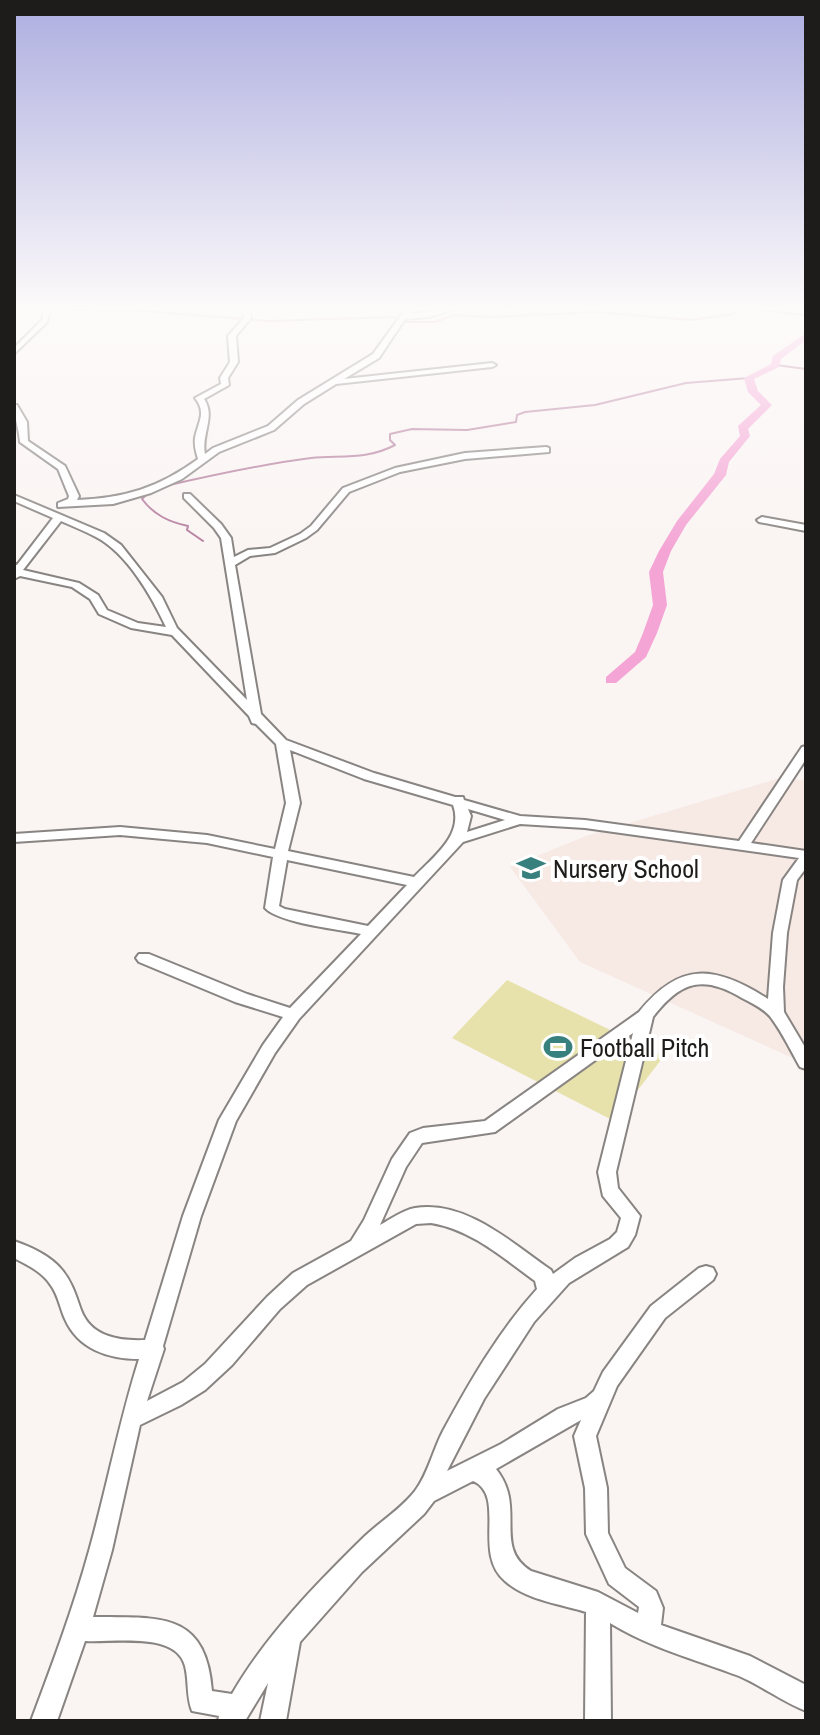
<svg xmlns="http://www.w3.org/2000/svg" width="820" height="1735" font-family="'Archivo Narrow',sans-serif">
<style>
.built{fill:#f7e9e4}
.green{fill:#e7e2ac}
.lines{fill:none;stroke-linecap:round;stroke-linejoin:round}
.stream{stroke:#b47c9d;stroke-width:2}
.river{fill:#f4a5d5;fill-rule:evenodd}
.minor-casing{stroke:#888482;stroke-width:4}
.minor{fill:#fff;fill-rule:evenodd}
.labels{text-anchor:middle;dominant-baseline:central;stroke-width:8;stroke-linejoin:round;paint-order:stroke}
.poi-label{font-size:26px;fill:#1e1c1b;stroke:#fff;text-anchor:start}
</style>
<rect width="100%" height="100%" fill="#faf5f3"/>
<path class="built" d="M 780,778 L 806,780 L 806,1064 L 580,962 L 510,867 L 586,836 Z"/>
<path class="green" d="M 507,980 L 664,1056 L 614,1121 L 452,1038 Z"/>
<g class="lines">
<path class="stream" d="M 14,309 L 145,311 L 269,321 L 394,317 L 398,322 L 435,322 L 454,315 L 491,317 L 596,312 L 691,320 L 733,314 L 738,308 L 806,315
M 776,365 L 806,369
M 165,486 C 213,475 262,464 311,458 C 341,455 367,460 395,445 L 390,440 L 390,434 L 412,429 L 467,430 L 516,422 L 517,415 L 525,412 L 595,405 L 686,383 L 749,378
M 147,494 L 142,499 C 154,515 169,522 188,526 L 187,530 L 203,541"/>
<path class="river" d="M 806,333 L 806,340 L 781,359 L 779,367 L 754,379 L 758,391 L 772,405 L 748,429 L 750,436 L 729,462 L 726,475 L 686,525 L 671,551 L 663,572 L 667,605 L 657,633 L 646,657 L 616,683 L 606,683 L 606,677 L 635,652 L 643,633 L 653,605 L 649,572 L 659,551 L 677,521 L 714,474 L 720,459 L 740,436 L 738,426 L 761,405 L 748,392 L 744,378 L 771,364 L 773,356 Z"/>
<defs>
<path id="minor" d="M 45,307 L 51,307 L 47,322 L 14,354 L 14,348 L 42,320 Z
M 248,307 L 255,307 L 250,312 L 251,318 L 236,336 L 238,362 L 228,378 L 229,385 L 204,399 C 216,416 201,434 205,454 L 213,448 L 268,426 L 298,400 L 373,354 L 407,307 L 413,307 L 410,314 L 462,307 L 429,317 L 405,319 L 379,358 L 344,379 L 492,363 L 496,365 L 492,367 L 336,384 L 304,404 L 274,430 L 219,452 L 182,479 L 151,493 L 113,504 L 58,507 L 58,503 L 68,499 L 69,496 L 58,469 L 20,442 C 19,428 14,417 14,405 L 17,405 L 27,422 L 28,441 L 65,466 L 79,496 L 77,500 C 125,498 158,488 198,459 C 196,452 194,446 195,438 C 198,422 207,413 195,398 L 221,384 L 220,378 L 230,362 L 228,336 L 244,318 L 243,312 Z
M 546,447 L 549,448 L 549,452 L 465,459 L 400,472 L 349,492 L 317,530 L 306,538 L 275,553 L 250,556 L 235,565 L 261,714 L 286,740 L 374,773 L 455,797 L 463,797 L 464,800 L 520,816 L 585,820 L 739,841 L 802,747 L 806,746 L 806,759 L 751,843 L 806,851 L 806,868 L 797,880 L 787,933 L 783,987 L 784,1012 L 806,1049 L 806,1069 L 800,1067 C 791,1051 783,1034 772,1019 C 766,1010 752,1003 742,998 C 702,974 680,982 653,1017 L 616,1172 L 618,1188 L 640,1216 L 635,1235 L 628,1247 L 569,1283 L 534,1322 L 484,1399 L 447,1471 L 501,1444 L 558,1409 L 586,1398 L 594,1391 L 603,1372 L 651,1306 L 699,1268 L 706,1266 L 713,1268 L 716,1274 L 713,1280 L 665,1318 L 617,1386 L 596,1436 L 607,1488 L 608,1533 L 625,1568 L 656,1591 L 663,1608 L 661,1625 L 750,1656 L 806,1685 L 806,1711 C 783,1702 762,1686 739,1676 C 694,1659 651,1648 610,1623 L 611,1721 L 585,1721 L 586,1612 C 560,1604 526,1600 505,1581 C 472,1553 507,1496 473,1481 L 434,1501 L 424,1514 L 362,1572 L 300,1642 L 286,1721 L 260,1721 L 268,1683 L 245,1721 L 218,1721 L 219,1716 L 192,1711 C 186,1696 189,1681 185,1666 C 176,1631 113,1643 85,1641 L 57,1721 L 31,1721 C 52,1665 73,1609 89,1551 C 107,1487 119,1422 139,1359 C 108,1359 78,1349 65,1319 C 60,1308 58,1294 50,1284 C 41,1271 27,1265 14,1258 L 14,1241 C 31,1247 51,1256 62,1270 C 72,1282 76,1296 81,1310 C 91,1337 119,1341 145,1340 L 183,1216 L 219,1120 L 263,1045 L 283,1017 L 235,1002 L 139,962 L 136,958 L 139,954 L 149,954 L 247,994 L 290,1008 L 361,934 C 338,929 279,923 265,908 L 273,857 L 207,843 L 120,835 L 14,842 L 14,834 L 120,827 L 207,835 L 275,849 L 286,803 L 276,744 L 256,724 L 252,723 L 249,716 L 172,635 L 131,628 L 99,614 L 90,599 L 72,587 L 20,576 L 14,579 L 14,564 L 17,565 L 53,518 L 14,501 L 14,495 L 104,533 L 121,545 L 162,597 L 177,628 L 247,700 L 221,538 L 214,528 L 184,498 L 184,494 L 190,494 L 221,524 L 231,538 L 234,557 L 248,550 L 270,548 L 300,534 L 311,526 L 343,488 L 395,468 L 465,453 ZM 61,521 C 72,526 85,531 96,537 C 127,553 152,597 166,627 L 138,623 L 107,610 L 98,595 L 79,583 L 23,570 ZM 290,750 L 364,779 L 453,805 C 464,835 433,857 414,877 L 288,851 L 300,803 ZM 468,809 L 505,820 L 467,832 L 471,816 ZM 520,824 L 585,828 L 799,858 L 783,880 L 773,933 L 768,999 C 715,965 680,961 639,1012 L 485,1121 L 423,1128 L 410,1133 L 392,1159 L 364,1220 L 351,1241 L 293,1273 L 267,1297 L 205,1364 L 183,1382 L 147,1401 L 164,1349 L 163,1346 L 201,1216 L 236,1121 L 275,1053 L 299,1019 L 463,842 ZM 287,860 L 407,885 L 368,926 L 285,909 L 279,906 ZM 633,1033 L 598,1172 L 603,1196 L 621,1218 L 617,1232 L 610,1239 L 575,1258 L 553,1274 L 551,1270 C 512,1243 466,1200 415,1208 C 403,1210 391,1219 380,1225 L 406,1167 L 422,1143 L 495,1132 ZM 431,1223 C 472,1230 502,1257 535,1281 L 537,1289 C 499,1331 470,1381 443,1431 C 433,1450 428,1474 415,1491 C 401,1509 381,1521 365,1536 C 317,1583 266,1635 232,1694 L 212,1691 C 206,1610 158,1618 93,1617 L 112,1550 L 140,1425 L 181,1405 L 205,1390 L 232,1365 L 280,1309 L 307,1285 L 416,1224 ZM 581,1420 L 574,1436 L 585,1488 L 586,1534 L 609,1584 L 639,1607 L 638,1613 L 598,1592 L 531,1571 C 492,1547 527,1507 496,1469 Z
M 762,517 L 806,525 L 806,531 L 759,522 L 757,520 Z"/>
</defs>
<use href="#minor" class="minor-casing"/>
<use href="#minor" class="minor"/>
</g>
<linearGradient id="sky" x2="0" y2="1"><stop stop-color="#adaee0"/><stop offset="0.56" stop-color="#fdfafa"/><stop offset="1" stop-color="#fdfafa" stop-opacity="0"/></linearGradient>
<rect width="820" height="550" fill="url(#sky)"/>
<defs>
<symbol id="school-bare" viewBox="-9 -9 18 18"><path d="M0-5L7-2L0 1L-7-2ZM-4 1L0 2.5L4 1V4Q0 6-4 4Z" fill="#38807e" stroke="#fff" stroke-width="2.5" paint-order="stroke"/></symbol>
<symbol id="stadium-bare" viewBox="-9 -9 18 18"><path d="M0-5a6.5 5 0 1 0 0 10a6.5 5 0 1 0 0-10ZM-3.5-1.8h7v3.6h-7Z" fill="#38807e" stroke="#fff" stroke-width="2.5" paint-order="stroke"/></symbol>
</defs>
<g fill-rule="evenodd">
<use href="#school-bare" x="511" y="848" width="40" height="40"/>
<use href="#stadium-bare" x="538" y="1027" width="40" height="40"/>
</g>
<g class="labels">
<g class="poi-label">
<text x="553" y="868">Nursery School</text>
<text x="580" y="1047">Football Pitch</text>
</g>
</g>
<rect width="820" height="1735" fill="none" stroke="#1e1c1b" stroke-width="32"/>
</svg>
